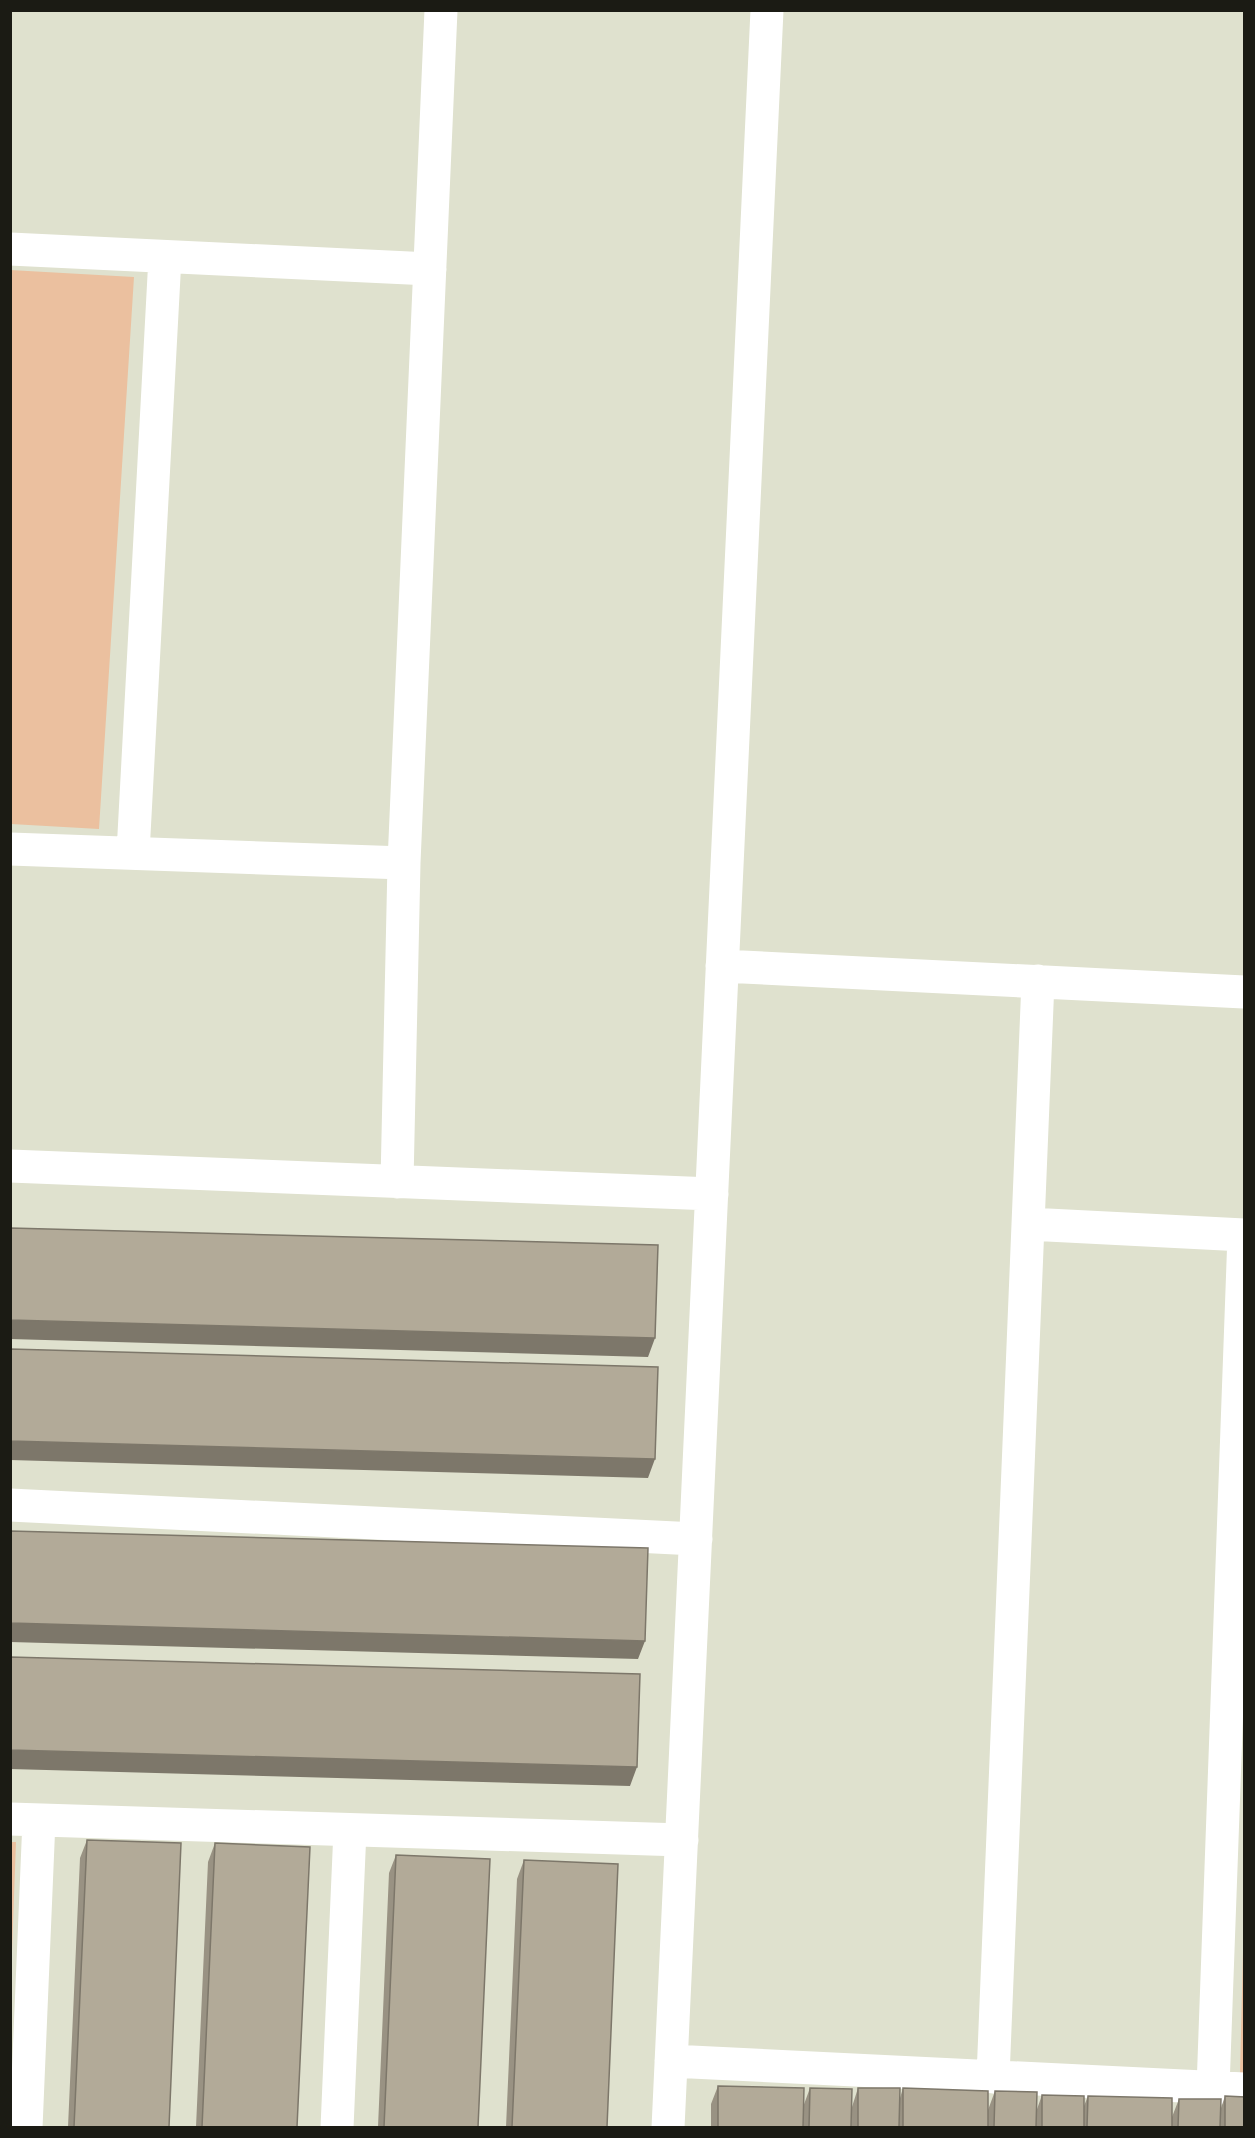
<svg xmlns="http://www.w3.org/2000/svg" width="1255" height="2138" font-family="'DM Sans',sans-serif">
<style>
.green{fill:#ebc09f}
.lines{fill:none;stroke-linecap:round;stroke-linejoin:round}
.minor{stroke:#fff;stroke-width:33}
.wall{fill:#999283}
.shaded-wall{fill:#7d776a}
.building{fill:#b2aa98;stroke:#7d776a;stroke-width:1.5}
</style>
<rect width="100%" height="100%" fill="#dfe1ce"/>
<path class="green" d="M 10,270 L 134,277 L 99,829 L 11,824 Z
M 10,1842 L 16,1842 L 11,1979 L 10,1979 Z
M 1244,1910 L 1244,2073 L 1240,2073 Z"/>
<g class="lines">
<path class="minor" d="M 10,249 L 430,269
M 10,849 L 404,863
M 133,853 L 165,257
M 722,966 L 1244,992
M 10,1166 L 712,1194
M 397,1182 L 404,863 L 441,10
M 1028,1224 L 1244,1235
M 10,1505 L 696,1539
M 10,1819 L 682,1840
M 671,2061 L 1244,2089
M 993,2077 L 1038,981
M 1213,2088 L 1244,1235
M 26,2128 L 39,1820
M 337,2128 L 350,1830
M 668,2128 L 767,10"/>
</g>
<path class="wall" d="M 87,1840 L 169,2127 L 68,2127 L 80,1858 Z
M 215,1843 L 297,2127 L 196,2127 L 208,1862 Z
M 396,1855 L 478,2127 L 378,2127 L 389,1873 Z
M 524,1860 L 607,2127 L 506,2127 L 517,1879 Z
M 718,2086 L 803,2107 L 810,2088 L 851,2127 L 711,2127 L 711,2104 Z
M 858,2088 L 900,2098 L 903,2088 L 988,2110 L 995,2091 L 1036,2112 L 1042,2095 L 1084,2106 L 1088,2096 L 1172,2127 L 851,2127 L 852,2107 Z
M 1225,2096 L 1245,2127 L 1172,2127 L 1172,2117 L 1179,2099 L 1221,2108 Z"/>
<path class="shaded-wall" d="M 10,1320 L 655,1338 L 648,1357 L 10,1339 Z
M 10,1441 L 655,1459 L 648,1478 L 10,1460 Z
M 10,1623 L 645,1641 L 638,1659 L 10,1642 Z
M 10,1750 L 637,1767 L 630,1786 L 10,1769 Z"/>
<path class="building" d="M 10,1228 L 658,1245 L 655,1338 L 10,1320 Z
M 10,1349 L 658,1367 L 655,1459 L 10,1441 Z
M 10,1531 L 648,1548 L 645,1641 L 10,1623 Z
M 10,1657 L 640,1674 L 637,1767 L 10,1750 Z
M 87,1840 L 181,1843 L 169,2127 L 74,2127 Z
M 215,1843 L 310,1847 L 297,2127 L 202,2127 Z
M 396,1855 L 490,1859 L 478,2127 L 384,2127 Z
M 524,1860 L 618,1864 L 607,2127 L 512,2127 Z
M 718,2086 L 804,2088 L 803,2127 L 718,2127 Z
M 810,2088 L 852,2089 L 851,2127 L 809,2127 Z
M 858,2088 L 900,2088 L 899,2127 L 858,2127 Z
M 903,2088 L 988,2091 L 988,2127 L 903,2127 Z
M 995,2091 L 1037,2092 L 1036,2127 L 994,2127 Z
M 1042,2095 L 1084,2096 L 1084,2127 L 1042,2127 Z
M 1088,2096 L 1172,2098 L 1172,2127 L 1087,2127 Z
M 1225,2096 L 1245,2097 L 1245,2127 L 1225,2127 Z
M 1179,2099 L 1221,2099 L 1220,2127 L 1178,2127 Z"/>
<rect width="1255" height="2138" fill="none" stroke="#1b1b14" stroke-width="24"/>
</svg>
